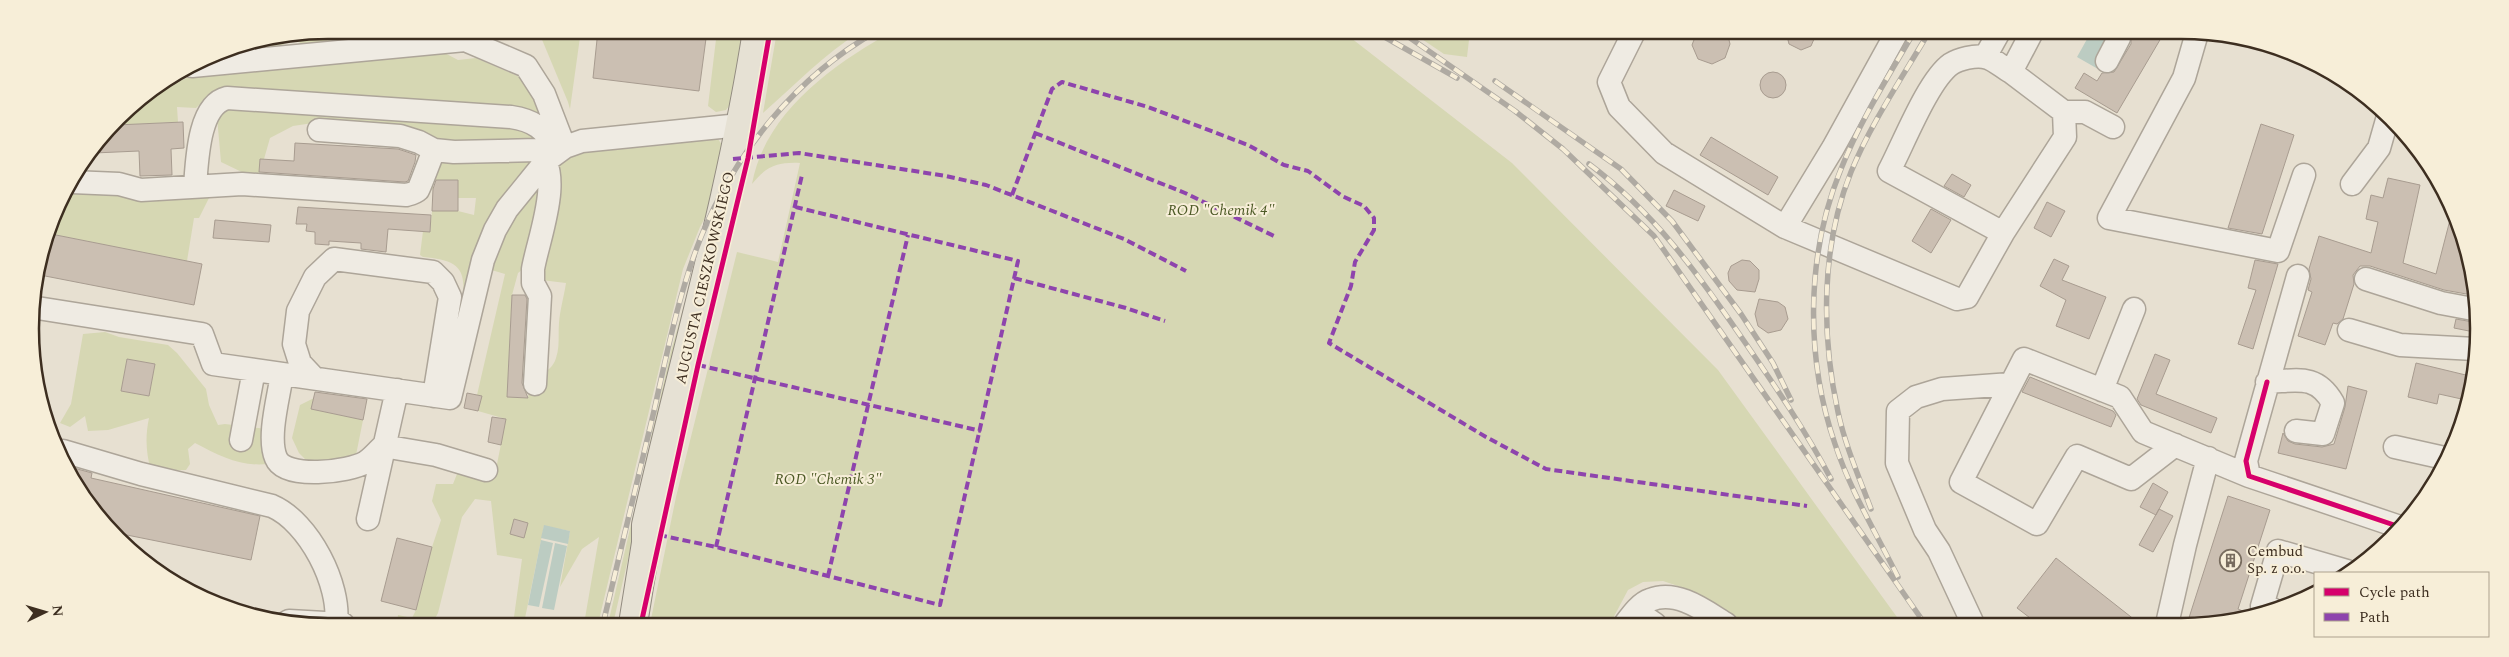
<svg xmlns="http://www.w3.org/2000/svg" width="2509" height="657" font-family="Spectral,serif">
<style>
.green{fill:#d6d7b3;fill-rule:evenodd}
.water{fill:#bcccc2}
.building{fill:#cbbfb2;stroke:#a89c90}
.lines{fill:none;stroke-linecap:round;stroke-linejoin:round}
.minor-casing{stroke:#ada599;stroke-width:25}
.major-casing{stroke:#928b80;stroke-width:30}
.minor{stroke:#efebe3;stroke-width:22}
.major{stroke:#e6e1d4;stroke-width:28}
.rail-casing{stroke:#afaaa2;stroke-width:5.5}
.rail{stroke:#f7eed8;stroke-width:4;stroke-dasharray:11;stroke-linecap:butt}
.quiet{stroke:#8e44ad;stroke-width:4;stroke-dasharray:8 4;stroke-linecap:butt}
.cycleway-casing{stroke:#f7eed8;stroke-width:8}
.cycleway{stroke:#d6006c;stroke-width:5}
.labels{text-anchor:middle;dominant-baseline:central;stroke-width:4;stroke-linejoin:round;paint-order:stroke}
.park-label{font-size:15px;font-style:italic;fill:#4d5a26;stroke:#f7eed8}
.street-label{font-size:15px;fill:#3d2e20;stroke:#f7eed8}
.poi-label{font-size:15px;fill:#3d2e20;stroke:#f7eed8;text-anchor:start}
.rim{fill:none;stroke:#3d2e20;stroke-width:2.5}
</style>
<rect width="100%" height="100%" fill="#e7e0d1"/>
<path class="green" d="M 329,30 L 426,30 L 427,39 L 300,47 L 299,36 Z
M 538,30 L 581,30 L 570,109 L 568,102 Z
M 717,31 L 744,31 L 732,102 L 726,110 L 716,112 L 708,106 Z
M 777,31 L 861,31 C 824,54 796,84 763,113 Z
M 893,31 L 1342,31 L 1512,163 L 1718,370 L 1902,624 L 1739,624 L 1681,587 L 1663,581 L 1643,582 L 1628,590 L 1610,624 L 650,624 L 676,497 L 737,252 L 778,262 L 800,163 C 778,162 766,166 752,184 C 765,112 834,64 893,31 Z
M 1410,31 L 1457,32 L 1469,40 L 1467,57 L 1444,54 Z
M 283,39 L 284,48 L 215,53 Z
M 439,50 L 458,60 L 476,58 L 529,81 L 553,127 L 214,91 L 196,108 L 177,107 L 178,122 L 116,125 L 131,104 L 166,83 L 180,81 L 200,72 Z
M 221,106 L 520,121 L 543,142 L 478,145 L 313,123 L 293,126 L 270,138 L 264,159 L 260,159 L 259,177 L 248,175 L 221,162 L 217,117 Z
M 717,137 L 723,147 L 713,203 L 700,227 L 683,269 L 598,624 L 584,624 L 599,537 L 582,549 L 560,587 L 570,531 L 544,526 L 525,618 L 553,623 L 494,624 L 508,622 L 513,624 L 522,559 L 497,555 L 491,501 L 475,499 L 462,517 L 438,613 L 432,624 L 397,624 L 398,615 L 412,618 L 416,610 L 432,547 L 441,520 L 432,501 L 436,484 L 453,484 L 461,464 L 495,474 L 506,419 L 478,411 L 481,397 L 477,395 L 505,274 L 488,269 L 491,247 L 543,174 L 531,263 L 518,273 L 512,295 L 507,397 L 528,398 C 530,373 551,376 556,358 C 560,347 558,334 559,323 C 560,310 564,296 566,283 L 541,280 L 560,162 L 569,153 L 667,145 L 666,143 Z
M 433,161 L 531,161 L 508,189 L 489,219 L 462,301 C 468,266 455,260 423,257 L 420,255 L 423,231 L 430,232 L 432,211 L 458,211 L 474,215 L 476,198 L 458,198 L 458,180 L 433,180 L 433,189 L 424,190 Z
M 68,187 L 209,198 L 199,218 L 194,218 L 187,261 L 51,234 L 61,196 Z
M 697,260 L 613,624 L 608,624 L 671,351 Z
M 105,332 L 119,337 L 168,345 L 177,353 L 206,389 L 209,405 L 218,425 L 225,424 L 267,429 L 268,464 C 240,467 220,456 195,443 L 188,449 L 190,464 L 186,470 L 151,471 C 146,453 145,437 149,418 L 108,430 L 88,431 L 85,416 L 70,427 L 60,423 L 71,404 L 83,334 ZM 127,359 L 155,364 L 149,396 L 121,391 Z
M 314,398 L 311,409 L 363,420 L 356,455 L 309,463 L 299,453 L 292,438 L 300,405 Z"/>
<path class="water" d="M 2091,32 L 2112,43 L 2098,69 L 2077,57 Z
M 544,525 L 570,531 L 568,544 L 541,538 Z
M 541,540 L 553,543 L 539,607 L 528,605 Z
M 555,543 L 567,546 L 554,610 L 542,608 Z"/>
<path class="building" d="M 598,30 L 707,31 L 699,91 L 593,78 Z
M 1697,32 L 1727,32 L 1730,44 L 1725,58 L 1712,64 L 1698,59 L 1692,45 Z
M 1786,32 L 1817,32 L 1811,46 L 1801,50 L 1789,44 Z
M 2131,32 L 2164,33 L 2117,113 L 2075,88 L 2084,73 L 2097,81 L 2102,73 L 2114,72 L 2131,44 Z
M1760 85a13 13 0 1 1 26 0a13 13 0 1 1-26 0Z
M 183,122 L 184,148 L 171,149 L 172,175 L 140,176 L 139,151 L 94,153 L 116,125 Z
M 2261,124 L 2294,135 L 2262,234 L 2228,228 Z
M 1711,137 L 1778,177 L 1768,195 L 1700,155 Z
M 295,143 L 398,149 L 416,155 L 415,162 L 408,181 L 405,182 L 259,172 L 260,159 L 294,161 Z
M 1952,174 L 1971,185 L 1964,197 L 1944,186 Z
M 2388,178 L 2420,185 L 2403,263 L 2436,274 L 2451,216 L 2469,252 L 2472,295 L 2444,290 L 2370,266 L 2360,266 L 2353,275 L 2354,284 L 2343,319 L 2337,324 L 2333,323 L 2325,345 L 2298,336 L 2312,292 L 2308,290 L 2311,279 L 2309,269 L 2319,236 L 2371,253 L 2378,222 L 2366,219 L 2371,195 L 2383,198 Z
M 436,180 L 458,180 L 458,211 L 432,211 L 433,189 Z
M 1674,190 L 1705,206 L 1698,221 L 1666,206 Z
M 2047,202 L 2065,211 L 2051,237 L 2034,228 Z
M 298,207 L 431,215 L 430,232 L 388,229 L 386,252 L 361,249 L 361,243 L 329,241 L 329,245 L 315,244 L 315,232 L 306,231 L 307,224 L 296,224 Z
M 1931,209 L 1951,220 L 1931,253 L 1912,241 Z
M 215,220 L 271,225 L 269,242 L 213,238 Z
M 51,234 L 202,264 L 194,305 L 40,275 Z
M 2054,259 L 2069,266 L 2062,280 L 2106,297 L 2089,339 L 2056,326 L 2066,300 L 2040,286 Z
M 1742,260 L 1750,261 L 1759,270 L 1759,279 L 1755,292 L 1737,290 L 1729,281 L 1728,273 L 1731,266 Z
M 2255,260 L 2278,264 L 2253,349 L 2238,344 L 2256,290 L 2248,288 Z
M 512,295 L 525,295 L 527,299 L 522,383 L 528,398 L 507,397 Z
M 1759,299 L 1778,302 L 1785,307 L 1788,319 L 1781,330 L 1768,333 L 1758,326 L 1755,314 Z
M 2456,319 L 2473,322 L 2474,332 L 2454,328 Z
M 2155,354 L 2170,360 L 2156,394 L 2217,418 L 2211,433 L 2141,405 L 2137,399 Z
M 127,359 L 155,364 L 149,396 L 121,391 Z
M 2416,363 L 2474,377 L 2466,400 L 2439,394 L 2437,404 L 2408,397 Z
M 2030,377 L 2113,411 L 2116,415 L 2111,427 L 2022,392 Z
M 2348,386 L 2367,391 L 2346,469 L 2278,453 L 2283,433 L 2288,441 L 2295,444 L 2322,447 L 2334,444 L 2345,407 Z
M 315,392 L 367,399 L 363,420 L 311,409 Z
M 467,393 L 482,396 L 478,411 L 464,408 Z
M 492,417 L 506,419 L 501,445 L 488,442 Z
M 70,467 L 92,473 L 91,478 L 260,516 L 251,560 L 117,533 L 92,510 Z
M 2153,483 L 2168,492 L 2156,515 L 2140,507 Z
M 2228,496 L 2270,510 L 2238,609 L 2252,615 L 2219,624 L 2187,624 Z
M 2159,509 L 2173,516 L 2153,552 L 2139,545 Z
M 514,519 L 528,523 L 524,538 L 510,534 Z
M 397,538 L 432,547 L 416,610 L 381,601 Z
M 2056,558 L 2140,624 L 2038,624 L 2017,608 Z"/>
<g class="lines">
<defs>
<path id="minor" d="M 464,30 L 465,40 L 526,66 L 544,94 L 564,146
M 1634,32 L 1609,82 L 1619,107 L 1664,153 L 1785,227 L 1957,299 L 1967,297 L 2003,233 L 2065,137 L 2064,112 L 2011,72 L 2032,32
M 2197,33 L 2184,78 L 2109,218 L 2278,251 L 2304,175
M 1985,57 L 1999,32
M 2107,61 L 2119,38 L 2118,32
M 192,66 L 465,40
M 2064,112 L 2085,112 L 2113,127
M 319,130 L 400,136 L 419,142 L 434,150
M 72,182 L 119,184 L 141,190 L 242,184 L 406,195 C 410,194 415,193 418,190 C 420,187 431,157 434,150 L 454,152 L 537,150 C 565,173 538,239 533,269 L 533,283 L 540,296 L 535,384
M 2352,184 L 2379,148 L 2387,120
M 195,187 C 197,162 198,105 227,98 L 511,117 C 538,121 544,131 560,150
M 1785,227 L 1833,148 L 1897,32
M 2003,233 L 1889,171 C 1903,145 1928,80 1951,64 C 1959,59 1975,55 1984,57 C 1993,58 2003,68 2011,72
M 2298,276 L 2246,461 L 2249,476 L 2400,527
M 2366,279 L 2441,303 L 2473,309
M 31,307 L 202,334 L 213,364 L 450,398 L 483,260 L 495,230 L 507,209 L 546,161 L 565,147 L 582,141 L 740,125
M 2349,330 L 2400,345 L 2475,349
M 282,374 C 279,396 267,437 276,458 C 285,480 349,472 366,462 C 372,458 378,451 383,446 L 436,455 L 486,470
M 314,378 L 300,363 L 294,344 L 298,311 L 315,277 L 334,259 L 433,272 L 443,282 L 450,297 L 434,396
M 2267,382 C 2296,381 2316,373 2333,403 L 2323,434 L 2296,431
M 2102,390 L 2134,309
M 241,440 L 254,370
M 2175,445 L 2131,479 L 2077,456 L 2037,524 L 1961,482 L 2024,359 L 2120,397 L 2143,432 L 2249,476
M 2395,447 L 2449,459
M 63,451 L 141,474 L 272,506 C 309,522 341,585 336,624
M 368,519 L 397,390
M 2272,609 L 2262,606 L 2278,551 L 2347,571
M 1636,611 L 1655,624
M 286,623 L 289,621 L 343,624
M 1625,624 C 1631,616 1640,603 1650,600 C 1677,589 1705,611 1726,624
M 1973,624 L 1939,551 L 1925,530 L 1897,463 L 1898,411 L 1916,397 L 1942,389 L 2011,384
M 2167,624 L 2185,545 L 2208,458"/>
<path id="major" d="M 633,624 L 646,543 L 646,525 C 683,360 731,198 757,31"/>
</defs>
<use href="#minor" class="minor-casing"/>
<use href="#major" class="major-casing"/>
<use href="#minor" class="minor"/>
<use href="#major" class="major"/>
<defs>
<path id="rail" d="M 1374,31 L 1457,78
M 1400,31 L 1515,111 L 1563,149 L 1654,236 L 1925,624
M 1495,81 L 1621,169 L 1672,221 L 1741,314 L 1773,363 L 1791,400
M 1589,164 C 1655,213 1698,274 1744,341 C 1775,386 1806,431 1831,479
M 1871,509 C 1859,477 1845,445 1838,412 C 1821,334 1821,246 1851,172 C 1871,123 1902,78 1929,32
M 1898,577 C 1876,533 1850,490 1835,444 C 1805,357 1806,254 1841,169 C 1860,121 1888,77 1914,32
M 603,624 C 620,553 637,482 654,411 C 667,353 679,292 701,237 C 736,151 796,77 877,31"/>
</defs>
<use href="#rail" class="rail-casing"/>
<use href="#rail" class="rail"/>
<path class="quiet" d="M 1035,133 L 1185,193 L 1274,236
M 733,159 L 799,153 L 946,176 L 986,185 L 1124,239 L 1186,271
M 1012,195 L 1052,89 L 1062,82 L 1148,107 L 1248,145 L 1284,165 L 1308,171 L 1342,196 L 1364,206 L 1374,218 L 1374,230 L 1355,262 L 1351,286 L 1329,343 L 1486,437 L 1546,469 L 1807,506
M 1014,278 L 1126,308 L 1165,321
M 698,365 L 981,431
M 659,535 L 716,547 L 940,605 L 1018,261 L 791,206
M 716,547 L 802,175
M 828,576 L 908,235"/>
<defs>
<path id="cycleway" d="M 2267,382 L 2246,461 L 2249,476 L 2400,527
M 641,624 L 698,365 L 748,158 L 770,31"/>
</defs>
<use href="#cycleway" class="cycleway-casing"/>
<use href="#cycleway" class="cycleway"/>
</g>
<defs>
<symbol id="building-ring" viewBox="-11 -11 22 22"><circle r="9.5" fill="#f7eed8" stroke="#786c5e" stroke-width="1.5"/><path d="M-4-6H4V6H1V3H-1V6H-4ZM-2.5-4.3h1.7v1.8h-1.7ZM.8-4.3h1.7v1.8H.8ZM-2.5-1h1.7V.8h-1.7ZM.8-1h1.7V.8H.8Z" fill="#786c5e"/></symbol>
</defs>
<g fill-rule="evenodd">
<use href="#building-ring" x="2218" y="548" width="25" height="25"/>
</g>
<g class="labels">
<g class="park-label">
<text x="1221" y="210">ROD "Chemik 4"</text>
<text x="828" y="479">ROD "Chemik 3"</text>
</g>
<g class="street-label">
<text transform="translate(705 278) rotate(-77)">AUGUSTA CIESZKOWSKIEGO</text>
</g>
<g class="poi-label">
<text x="2247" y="551">Cembud<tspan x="2247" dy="17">Sp. z o.o.</tspan></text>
</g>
</g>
<path d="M0 0H2509V657H0ZM328 39H2181A289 289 0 0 1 2470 328V329A289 289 0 0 1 2181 618H328A289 289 0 0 1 39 329V328A289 289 0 0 1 328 39Z" fill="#f7eed8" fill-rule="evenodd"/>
<path class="rim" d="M328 39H2181A289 289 0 0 1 2470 328V329A289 289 0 0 1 2181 618H328A289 289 0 0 1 39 329V328A289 289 0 0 1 328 39Z"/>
<rect x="2314" y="572" width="175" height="65" fill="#f7eed8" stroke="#ada18e"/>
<rect x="2324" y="588" width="25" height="8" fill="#d6006c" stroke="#ada18e"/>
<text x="2359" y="597" font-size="15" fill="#3d2e20">Cycle path</text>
<rect x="2324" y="613" width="25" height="8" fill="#8e44ad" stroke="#ada18e"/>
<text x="2359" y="622" font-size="15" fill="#3d2e20">Path</text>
<g transform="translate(45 612) rotate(85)" stroke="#f7eed8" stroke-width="4" paint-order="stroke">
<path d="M0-4L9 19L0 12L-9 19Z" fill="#3d2e20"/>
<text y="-8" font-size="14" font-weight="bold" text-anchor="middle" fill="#3d2e20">N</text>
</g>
</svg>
